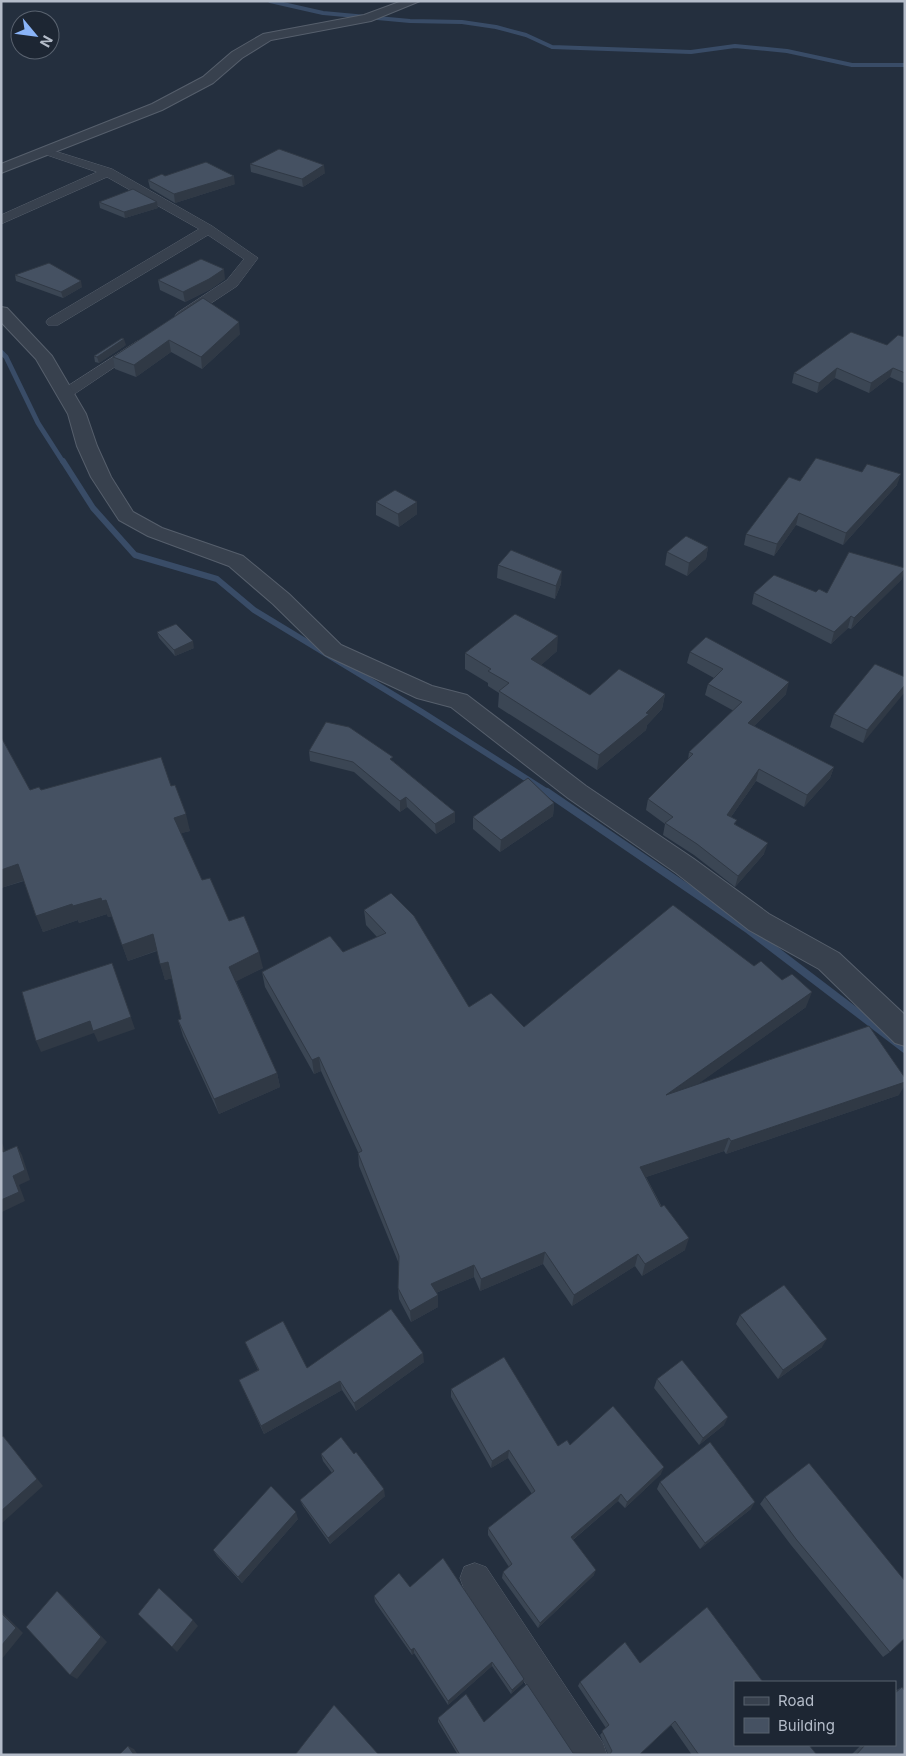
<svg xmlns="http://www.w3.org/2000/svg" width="906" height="1756" font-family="Inter,sans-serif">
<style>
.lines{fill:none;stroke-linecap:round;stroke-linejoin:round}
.stream-far3{stroke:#394c67;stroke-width:4}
.stream-far2{stroke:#394c67;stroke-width:5}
.stream-far1{stroke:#394c67;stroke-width:6}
.stream{stroke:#394c67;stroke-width:8}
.minor-casing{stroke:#565f6c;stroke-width:1}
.tertiary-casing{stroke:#565f6c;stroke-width:2}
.minor{fill:#38414e;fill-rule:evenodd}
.tertiary{fill:#38414e;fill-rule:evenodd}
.wall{fill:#3b4654}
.shaded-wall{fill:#303945}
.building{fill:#455162;stroke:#303945}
</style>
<rect width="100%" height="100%" fill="#242f3e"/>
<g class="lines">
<path class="stream-far3" d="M 270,1 L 323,13 L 410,21 L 462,22 L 496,27 L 526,35 L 552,47 L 691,52 L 735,46 L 787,51 L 852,65 L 905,65"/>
<path class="stream-far2" d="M 1,352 L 6,357 L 38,423 L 63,462"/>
<path class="stream-far1" d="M 63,461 L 93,508 L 135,555 L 217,579 L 254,610 L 422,712 L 549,793"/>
<path class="stream" d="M 547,792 L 749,930 L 905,1049"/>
<defs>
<path id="minor" d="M 45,148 L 112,169 L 212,226 L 258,258 L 237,286 L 187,319 L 177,319 L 175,316 L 177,313 L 227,280 L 244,259 L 208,235 L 58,325 L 48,325 L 46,322 L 48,319 L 199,229 L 107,177 L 1,224 L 1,215 L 97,172 L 41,153 L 39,151 Z
M 138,341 L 145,345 L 143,348 L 70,397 L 60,397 L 58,394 L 60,391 Z
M 475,1563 L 486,1567 L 603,1743 L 607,1755 L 572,1755 L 464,1589 L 460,1578 L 464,1567 Z"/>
<path id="tertiary" d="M 402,1 L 420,1 L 371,21 L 271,40 L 242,58 L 213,83 L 162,110 L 1,173 L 1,164 L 152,104 L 203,77 L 232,52 L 263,34 L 364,15 Z
M 1,307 L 7,308 L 52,356 L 86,414 L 97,446 L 111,477 L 133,512 L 162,528 L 243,556 L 289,594 L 341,645 L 432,686 L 467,695 L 586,786 L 694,859 L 769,914 L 839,953 L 905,1015 L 905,1046 L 895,1043 L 819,969 L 749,930 L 676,873 L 568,798 L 451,707 L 417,698 L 325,655 L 273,604 L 229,566 L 148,536 L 119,520 L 91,477 L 77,446 L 68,414 L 36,359 L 1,322 Z"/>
</defs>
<use href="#minor" class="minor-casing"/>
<use href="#tertiary" class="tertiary-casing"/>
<use href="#minor" class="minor"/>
<use href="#tertiary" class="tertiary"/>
</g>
<path class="wall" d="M 250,164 L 325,173 L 303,187 L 251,172 Z
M 165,176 L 235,184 L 175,203 L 150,188 L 148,180 Z
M 99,202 L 158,208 L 125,218 L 100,208 Z
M 15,275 L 82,287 L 63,298 L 16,281 Z
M 225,279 L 211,289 L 185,302 L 160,290 L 158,280 Z
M 203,298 L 240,334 L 202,369 L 171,352 L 136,377 L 115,369 L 113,357 Z
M 905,337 L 905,381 L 903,383 L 890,377 L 869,393 L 835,378 L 817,393 L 792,383 L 794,373 L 887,345 Z
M 126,345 L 99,363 L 95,362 L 94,356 Z
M 800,481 L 897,485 L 843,545 L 796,525 L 774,556 L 744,545 L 746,534 Z
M 376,502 L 417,514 L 399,527 L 376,515 Z
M 708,547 L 706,559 L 687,576 L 665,565 L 667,552 Z
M 498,565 L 561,584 L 555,599 L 497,578 Z
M 902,579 L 851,629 L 848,628 L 831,644 L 752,604 L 754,593 L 816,592 L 827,593 Z
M 157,632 L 194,648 L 175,656 L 159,638 Z
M 557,651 L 541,665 L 590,695 L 665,694 L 662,709 L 647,725 L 646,730 L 597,770 L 498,707 L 499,693 L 488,686 L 488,683 L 465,669 L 465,653 Z
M 690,652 L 786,694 L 754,726 L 834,767 L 830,778 L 804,807 L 756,781 L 731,817 L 736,825 L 764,854 L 735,887 L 694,855 L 663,835 L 665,824 L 646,810 L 648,799 L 688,760 L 689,752 L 734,711 L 705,695 L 708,684 L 714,678 L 687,663 Z
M 905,677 L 863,743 L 830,727 L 834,714 Z
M 1,737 L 30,790 L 171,786 L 190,831 L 181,833 L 202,880 L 229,921 L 263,968 L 236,981 L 277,1073 L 280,1087 L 219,1114 L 183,1036 L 178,1020 L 181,1019 L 172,978 L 165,980 L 157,951 L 128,961 L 112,916 L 108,917 L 107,914 L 79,923 L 78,920 L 43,932 L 24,881 L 1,888 Z
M 309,751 L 393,761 L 455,812 L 455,822 L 436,834 L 407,807 L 400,812 L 354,772 L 310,761 Z
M 554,803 L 553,816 L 500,852 L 473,829 L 473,817 Z
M 364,910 L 469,1007 L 524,1027 L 806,1007 L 696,1085 L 899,1095 L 726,1154 L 724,1151 L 646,1177 L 685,1250 L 642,1276 L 635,1266 L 572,1306 L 543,1264 L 480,1291 L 474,1277 L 436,1293 L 438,1307 L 411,1322 L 399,1299 L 398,1288 L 399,1264 L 359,1166 L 358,1152 L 321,1071 L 314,1074 L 265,987 L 262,972 L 343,952 L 377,937 L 366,925 Z
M 740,1315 L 822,1347 L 778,1379 L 736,1324 Z
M 245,1342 L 307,1368 L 424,1362 L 356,1411 L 342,1390 L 264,1434 L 239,1380 L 258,1370 L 249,1351 Z
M 657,1379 L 724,1425 L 699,1445 L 654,1388 Z
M 451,1389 L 558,1446 L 570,1445 L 661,1474 L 625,1508 L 618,1501 L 573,1540 L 594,1575 L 538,1628 L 502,1578 L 503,1572 L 509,1567 L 488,1535 L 488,1528 L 532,1494 L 508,1458 L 491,1468 L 451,1397 Z
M 321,1454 L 385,1496 L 330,1544 L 303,1506 L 300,1500 L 332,1473 L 323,1461 Z
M 660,1482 L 751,1509 L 700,1549 L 657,1489 Z
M 765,1497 L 890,1652 L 883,1657 L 791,1545 L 760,1504 Z
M 298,1519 L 242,1583 L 217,1556 L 213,1550 Z
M 410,1587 L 523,1683 L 511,1694 L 492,1666 L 448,1705 L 414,1653 L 412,1655 L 375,1602 L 374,1596 Z
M 640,1663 L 817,1755 L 692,1755 L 671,1725 L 639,1755 L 458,1755 L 438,1722 L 438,1718 L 484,1722 L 573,1753 L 608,1754 L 600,1735 L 606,1728 L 578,1686 L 580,1682 Z
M 902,1687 L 905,1755 L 851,1755 L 861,1745 L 895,1745 L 895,1691 Z"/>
<path class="shaded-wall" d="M 324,165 L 325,173 L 303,187 L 302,179 Z
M 234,176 L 235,184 L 175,203 L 174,194 Z
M 157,202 L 158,208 L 125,218 L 124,212 Z
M 224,269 L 225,279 L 211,289 L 185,302 L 183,292 Z
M 81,281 L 82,287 L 63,298 L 61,292 Z
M 239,322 L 240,334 L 202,369 L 201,357 Z
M 124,339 L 126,345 L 99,363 L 97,357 Z
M 169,340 L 171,352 L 136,377 L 134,365 Z
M 837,368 L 835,378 L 817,393 L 819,383 Z
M 893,368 L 890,377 L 869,393 L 871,383 Z
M 901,474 L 897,485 L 843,545 L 846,533 Z
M 417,502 L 417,514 L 399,527 L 398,514 Z
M 799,513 L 796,525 L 774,556 L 777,544 Z
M 708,547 L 706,559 L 687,576 L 689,563 Z
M 905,569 L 902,579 L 851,629 L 854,618 Z
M 562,571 L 561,584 L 555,599 L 556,586 Z
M 851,616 L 848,628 L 831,644 L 834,632 Z
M 558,636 L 557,651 L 530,675 L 531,659 Z
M 193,641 L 194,648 L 175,656 L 174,650 Z
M 789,682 L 786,694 L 745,735 L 748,723 Z
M 905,685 L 905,692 L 863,743 L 867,730 Z
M 665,694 L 662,709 L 647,725 L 646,730 L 597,770 L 599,755 L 646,713 Z
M 834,767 L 830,778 L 804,807 L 807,795 Z
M 759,769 L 756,781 L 724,827 L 727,815 Z
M 406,797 L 407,807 L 400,812 L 400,801 Z
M 554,803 L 553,816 L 500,852 L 501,840 Z
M 455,812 L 455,822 L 436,834 L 435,824 Z
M 186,814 L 190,831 L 178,834 L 174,818 Z
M 768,843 L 764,854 L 735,887 L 738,876 Z
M 18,864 L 25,880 L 1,888 L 1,870 Z
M 101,898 L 107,914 L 79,923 L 78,920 L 43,932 L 36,916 L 72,904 Z
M 106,900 L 112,916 L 108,917 L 102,901 Z
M 153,934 L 158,950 L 128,961 L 122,945 Z
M 259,952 L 263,968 L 233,983 L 229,967 Z
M 168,962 L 173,978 L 165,980 L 160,964 Z
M 112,963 L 135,1029 L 98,1042 L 94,1033 L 41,1052 L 36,1041 Z
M 812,992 L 806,1007 L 663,1109 L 666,1095 Z
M 319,1057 L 321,1071 L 314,1074 L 312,1060 Z
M 277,1073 L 280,1087 L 219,1114 L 214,1099 Z
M 905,1082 L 905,1085 L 899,1095 L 726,1154 L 731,1141 Z
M 729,1138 L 724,1151 L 637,1180 L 640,1167 Z
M 1,1141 L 3,1145 L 8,1161 L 3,1152 L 1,1147 Z
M 17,1146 L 22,1155 L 30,1180 L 19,1185 L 25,1201 L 2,1212 L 1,1210 L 1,1200 L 13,1176 Z
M 689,1238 L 685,1250 L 642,1276 L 645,1264 Z
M 545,1252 L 543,1264 L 480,1291 L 481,1279 Z
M 638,1254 L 635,1266 L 572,1306 L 574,1295 Z
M 474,1265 L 474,1277 L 431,1295 L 431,1284 Z
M 438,1295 L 438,1307 L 411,1322 L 410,1311 Z
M 827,1339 L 822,1347 L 778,1379 L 783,1370 Z
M 423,1353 L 424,1362 L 356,1411 L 354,1403 Z
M 340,1381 L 342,1390 L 264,1434 L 261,1426 Z
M 728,1417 L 724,1425 L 699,1445 L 703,1438 Z
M 3,1436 L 43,1486 L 1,1524 L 1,1511 Z
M 509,1450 L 508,1458 L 491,1468 L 492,1461 Z
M 664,1467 L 661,1474 L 625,1508 L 627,1502 Z
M 384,1489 L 385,1496 L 330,1544 L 328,1538 Z
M 621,1494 L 618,1501 L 569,1543 L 571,1537 Z
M 755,1502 L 751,1509 L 700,1549 L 705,1543 Z
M 296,1512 L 298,1519 L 242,1583 L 238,1577 Z
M 596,1570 L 594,1575 L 538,1628 L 540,1623 Z
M 57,1591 L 63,1596 L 107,1642 L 77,1679 L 70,1675 Z
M 1,1611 L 23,1633 L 1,1660 Z
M 193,1620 L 198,1626 L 177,1652 L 172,1647 Z
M 414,1648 L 414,1653 L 412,1655 L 411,1650 Z
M 492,1662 L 492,1666 L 448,1705 L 448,1701 Z
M 524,1679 L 523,1683 L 511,1694 L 512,1690 Z
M 128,1746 L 134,1749 L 138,1755 L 134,1755 Z"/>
<path class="building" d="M 279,149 L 324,165 L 302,179 L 250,164 Z
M 206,162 L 234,176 L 174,194 L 148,180 L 162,174 L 165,176 Z
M 133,189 L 157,202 L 124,212 L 99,202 Z
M 201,259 L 224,269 L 209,279 L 183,292 L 158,280 Z
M 49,263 L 81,281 L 61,292 L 15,275 Z
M 203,298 L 239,322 L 201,357 L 169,340 L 134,365 L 113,357 Z
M 851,332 L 887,345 L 898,335 L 905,337 L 905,373 L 893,368 L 871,383 L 837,368 L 819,383 L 794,373 Z
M 122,338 L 124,339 L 97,357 L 94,356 Z
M 816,458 L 862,472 L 867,464 L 901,474 L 846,533 L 799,513 L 777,544 L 746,534 L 789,477 L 800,481 Z
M 395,490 L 417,502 L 398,514 L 376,502 Z
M 686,536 L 708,547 L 689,563 L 667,552 Z
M 511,550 L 562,571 L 556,586 L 498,565 Z
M 849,552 L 905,568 L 905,569 L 854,618 L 851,616 L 834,632 L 754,593 L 774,575 L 816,592 L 819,589 L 827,593 Z
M 515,614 L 558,636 L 531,659 L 590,695 L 619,669 L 665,694 L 646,713 L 649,714 L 599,755 L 499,691 L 509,683 L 488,671 L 491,669 L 465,653 Z
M 176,624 L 193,641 L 174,650 L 157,632 Z
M 706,637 L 789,682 L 748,723 L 834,767 L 807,795 L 759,769 L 727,815 L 737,820 L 734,824 L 768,843 L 738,876 L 697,844 L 665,823 L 673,817 L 648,799 L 693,754 L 689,752 L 742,702 L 708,684 L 723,669 L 690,652 Z
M 875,664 L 905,677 L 905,685 L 867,730 L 834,714 Z
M 326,722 L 349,727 L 393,757 L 390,759 L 455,812 L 435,824 L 406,797 L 400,801 L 353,762 L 309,751 Z
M 1,737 L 30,790 L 39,787 L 41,790 L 161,757 L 171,786 L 175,785 L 186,814 L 174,818 L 202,880 L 210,878 L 229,921 L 244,916 L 259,952 L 229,967 L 277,1073 L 214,1099 L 178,1020 L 181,1019 L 168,962 L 160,964 L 153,934 L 122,945 L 106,900 L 102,901 L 101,898 L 73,906 L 72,904 L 36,916 L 18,864 L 1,870 Z
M 528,778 L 554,803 L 501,840 L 473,817 Z
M 391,893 L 414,916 L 469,1007 L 491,993 L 524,1027 L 673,905 L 754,966 L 761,961 L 782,980 L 792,974 L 812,992 L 666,1095 L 869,1026 L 905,1078 L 905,1082 L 731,1141 L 729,1138 L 640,1167 L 661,1207 L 664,1205 L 689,1238 L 645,1264 L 638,1254 L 574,1295 L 545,1252 L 481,1279 L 474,1265 L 431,1284 L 438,1295 L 410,1311 L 398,1288 L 399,1256 L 358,1153 L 362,1151 L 319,1057 L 312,1060 L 262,972 L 330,936 L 343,952 L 386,933 L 364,910 Z
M 112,963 L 131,1017 L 93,1031 L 90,1021 L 36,1041 L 22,992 Z
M 17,1146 L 25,1170 L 13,1176 L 19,1192 L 1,1200 L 1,1147 L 3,1152 Z
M 784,1285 L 827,1339 L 783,1370 L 740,1315 Z
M 391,1309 L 423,1353 L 354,1403 L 340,1381 L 261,1426 L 239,1380 L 259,1370 L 245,1342 L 283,1321 L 307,1368 Z
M 504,1357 L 558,1446 L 567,1440 L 570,1445 L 613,1406 L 664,1467 L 627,1502 L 621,1494 L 571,1537 L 596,1570 L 540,1623 L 503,1572 L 512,1564 L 488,1528 L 535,1491 L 509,1450 L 492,1461 L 451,1389 Z
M 682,1360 L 728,1417 L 703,1438 L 657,1379 Z
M 3,1436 L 37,1479 L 1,1511 L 1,1438 Z
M 341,1437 L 354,1454 L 356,1452 L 384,1489 L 328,1538 L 300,1500 L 334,1471 L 321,1454 Z
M 710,1442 L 755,1502 L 705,1543 L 660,1482 Z
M 809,1463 L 905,1581 L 905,1638 L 890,1652 L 796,1539 L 765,1497 Z
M 271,1486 L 296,1512 L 238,1577 L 213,1550 Z
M 443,1558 L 524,1679 L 512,1690 L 492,1662 L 448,1701 L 414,1648 L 411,1650 L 374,1596 L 399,1573 L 410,1587 Z
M 159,1588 L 193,1620 L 172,1647 L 138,1614 Z
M 57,1591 L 101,1637 L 70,1675 L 26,1627 Z
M 707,1607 L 763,1682 L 735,1682 L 735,1745 L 809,1745 L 817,1755 L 699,1755 L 675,1721 L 639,1755 L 460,1755 L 438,1718 L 466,1694 L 484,1722 L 527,1684 L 573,1753 L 610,1754 L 612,1751 L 602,1731 L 609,1725 L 580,1682 L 625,1642 L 640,1663 Z
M 1,1613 L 16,1628 L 1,1646 Z
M 902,1687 L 905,1691 L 905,1755 L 856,1755 L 865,1745 L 895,1745 L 895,1693 Z
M 334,1705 L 379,1755 L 295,1755 Z
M 128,1746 L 134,1755 L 119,1755 Z"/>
<rect width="906" height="1756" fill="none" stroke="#b4bcc9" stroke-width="5"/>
<rect x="734" y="1681" width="162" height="65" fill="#1d2633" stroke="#59626f"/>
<rect x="744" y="1697" width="25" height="8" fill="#38414e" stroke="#59626f"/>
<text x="778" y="1706" font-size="15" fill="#b4bcc9">Road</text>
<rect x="744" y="1718" width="25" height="15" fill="#455162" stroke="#59626f"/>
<text x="778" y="1731" font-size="15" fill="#b4bcc9">Building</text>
<g transform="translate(35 35) rotate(119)"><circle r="24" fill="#1d2633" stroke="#59626f"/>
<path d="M0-4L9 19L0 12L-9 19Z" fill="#8ab4f8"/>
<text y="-8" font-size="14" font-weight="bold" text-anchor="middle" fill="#b4bcc9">N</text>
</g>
</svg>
